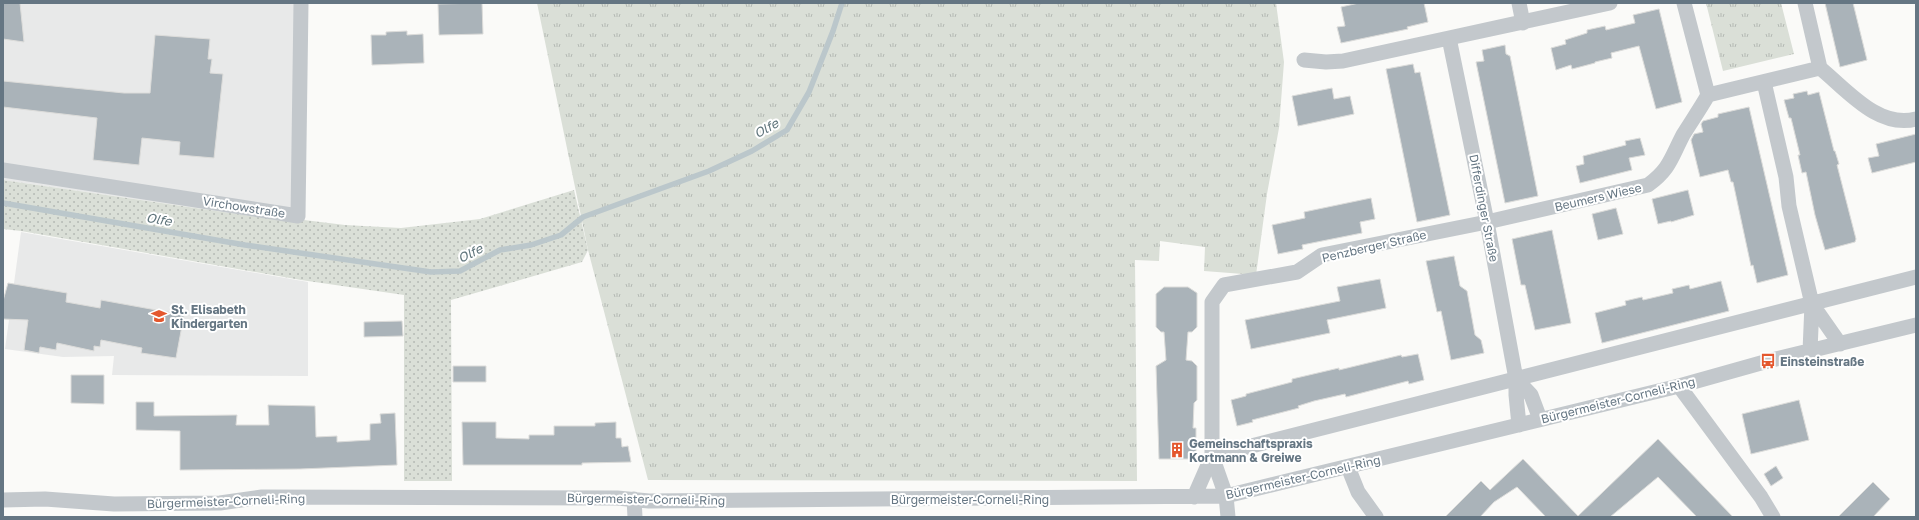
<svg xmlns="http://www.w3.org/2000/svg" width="1919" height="520" font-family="'Golos Text',sans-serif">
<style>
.built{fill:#e8e9e9}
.grass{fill:url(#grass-tufts)}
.park{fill:url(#park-dots)}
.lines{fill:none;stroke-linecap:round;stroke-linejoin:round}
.stream{stroke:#bbc7cb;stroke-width:5.5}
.building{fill:#aab3b9;stroke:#dcdcda}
.street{stroke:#c3c8cc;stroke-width:15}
.labels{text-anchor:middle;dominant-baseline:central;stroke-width:4;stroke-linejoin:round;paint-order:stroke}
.street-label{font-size:12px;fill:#657683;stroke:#fff}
.poi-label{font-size:12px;font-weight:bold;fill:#657683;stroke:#fff;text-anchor:start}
.water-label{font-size:13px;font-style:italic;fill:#60757c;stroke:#fff}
</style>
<defs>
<pattern id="grass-tufts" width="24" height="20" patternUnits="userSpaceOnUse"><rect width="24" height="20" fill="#dadfd7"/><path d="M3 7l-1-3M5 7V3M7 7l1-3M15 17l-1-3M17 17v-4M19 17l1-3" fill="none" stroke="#b4b9b4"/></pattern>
<pattern id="park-dots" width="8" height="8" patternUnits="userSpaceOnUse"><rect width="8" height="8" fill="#dadfd7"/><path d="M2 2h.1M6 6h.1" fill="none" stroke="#b4b9b4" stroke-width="1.8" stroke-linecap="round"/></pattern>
</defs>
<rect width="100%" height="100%" fill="#fafaf8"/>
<path class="built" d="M 3,3 L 296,3 L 293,222 L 3,180 Z
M 21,232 L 308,282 L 308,376 L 112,375 L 114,356 L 63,357 L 5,349 Z"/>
<path class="grass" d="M 537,3 L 1276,3 L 1284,62 L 1279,128 L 1267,194 L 1256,275 L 1204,271 L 1205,247 L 1160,241 L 1159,261 L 1135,260 L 1137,481 L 648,480 L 588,250 Z
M 1706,3 L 1781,3 L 1794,54 L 1723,71 Z"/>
<path class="park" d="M 3,180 L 293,222 L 304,220 L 345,225 L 401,228 L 480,219 L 574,190 L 588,250 L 582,262 L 451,300 L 452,481 L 404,481 L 404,295 L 301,280 L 21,231 L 3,229 Z"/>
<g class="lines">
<path class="stream" d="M 3,203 L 245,245 L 431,272 L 460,271 L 500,250 L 531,245 L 561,235 L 583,217 L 709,171 L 752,151 L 787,130 L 809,92 L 833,31 L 842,3"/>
</g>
<path class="building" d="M 3,3 L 20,3 L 24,42 L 3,39 Z
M 482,3 L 483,34 L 439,35 L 438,4 Z
M 1359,3 L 1424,3 L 1428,22 L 1407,27 L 1408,29 L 1341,43 L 1337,27 L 1345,26 L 1341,7 Z
M 1825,3 L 1853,3 L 1867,60 L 1840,67 Z
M 1659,9 L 1682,102 L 1656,109 L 1639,46 L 1611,53 L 1612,58 L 1595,62 L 1595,63 L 1572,69 L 1571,65 L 1556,70 L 1551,48 L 1566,44 L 1565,40 L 1587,33 L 1587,30 L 1605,26 L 1606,30 L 1635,23 L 1633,15 Z
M 407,31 L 407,35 L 423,34 L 424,63 L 372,65 L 371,35 L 386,35 L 386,32 Z
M 155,35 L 210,39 L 208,59 L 212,59 L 210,73 L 223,74 L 214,158 L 179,155 L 180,142 L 142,138 L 139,165 L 93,160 L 97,118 L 3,107 L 3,81 L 124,93 L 150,93 Z
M 1505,45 L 1506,54 L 1510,56 L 1538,196 L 1505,203 L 1476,62 L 1484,61 L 1482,50 Z
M 1413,64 L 1415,73 L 1420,72 L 1450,215 L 1417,222 L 1386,69 Z
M 1332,88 L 1334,99 L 1350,96 L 1354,114 L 1298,126 L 1292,96 Z
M 1807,91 L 1808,95 L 1819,92 L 1834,151 L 1835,151 L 1839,164 L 1837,165 L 1856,239 L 1855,242 L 1825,250 L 1815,215 L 1806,172 L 1802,173 L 1798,155 L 1800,155 L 1791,118 L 1789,118 L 1784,100 L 1794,98 L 1793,94 Z
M 1749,107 L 1788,275 L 1757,283 L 1753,265 L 1751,266 L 1733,182 L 1731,182 L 1728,170 L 1700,177 L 1691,140 L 1694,134 L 1703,132 L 1701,124 L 1703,121 L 1718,117 L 1718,114 Z
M 1916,134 L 1916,162 L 1872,173 L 1868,158 L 1879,156 L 1876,144 Z
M 1640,138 L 1645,155 L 1629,158 L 1632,170 L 1580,183 L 1576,166 L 1584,164 L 1583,156 L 1626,145 L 1625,141 Z
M 1688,190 L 1694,215 L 1671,222 L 1671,221 L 1658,224 L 1652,199 Z
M 1371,198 L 1375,219 L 1360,222 L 1362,233 L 1302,245 L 1303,249 L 1278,254 L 1272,225 L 1305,218 L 1304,212 Z
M 1616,208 L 1623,234 L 1598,240 L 1592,214 Z
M 1552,230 L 1571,323 L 1535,330 L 1525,285 L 1521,285 L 1512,239 Z
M 1454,256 L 1460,286 L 1467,291 L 1475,335 L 1481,340 L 1484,353 L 1451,360 L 1441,311 L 1437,312 L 1426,261 Z
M 1380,279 L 1386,308 L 1327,320 L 1330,333 L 1251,349 L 1245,320 L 1340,301 L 1337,287 Z
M 1721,281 L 1729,311 L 1602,343 L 1595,313 L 1626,305 L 1625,301 L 1642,297 L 1643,300 L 1673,293 L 1672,289 L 1689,285 L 1690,289 Z
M 8,283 L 67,293 L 66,302 L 100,308 L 101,300 L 184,315 L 176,358 L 141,353 L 142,348 L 101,340 L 100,347 L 94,346 L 94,351 L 57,343 L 56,350 L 40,347 L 39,353 L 24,350 L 28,320 L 3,319 L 3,301 Z
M 1164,287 L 1188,287 L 1197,293 L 1197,327 L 1192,332 L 1188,332 L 1186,360 L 1192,361 L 1197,366 L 1197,400 L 1194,403 L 1193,428 L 1196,428 L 1196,459 L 1159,459 L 1156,366 L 1166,360 L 1164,332 L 1161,332 L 1156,327 L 1156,294 Z
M 402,321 L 403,336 L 364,337 L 364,322 Z
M 1418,354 L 1424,380 L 1409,384 L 1408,381 L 1346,397 L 1345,394 L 1314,401 L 1298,406 L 1299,408 L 1252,420 L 1253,422 L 1237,426 L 1231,400 L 1246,396 L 1246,394 L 1292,382 L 1292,379 L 1339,368 L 1339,370 L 1401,355 L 1402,357 Z
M 453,366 L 486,366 L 486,382 L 453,382 Z
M 71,375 L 104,375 L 104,404 L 71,403 Z
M 1799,400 L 1809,440 L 1751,454 L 1742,414 Z
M 136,402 L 154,402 L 154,416 L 237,415 L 236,425 L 269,425 L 268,405 L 315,406 L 316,437 L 337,436 L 337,442 L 370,440 L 370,424 L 381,423 L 380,414 L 395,413 L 397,465 L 300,469 L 180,470 L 180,431 L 136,430 Z
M 462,422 L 496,422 L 496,438 L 529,439 L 529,435 L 554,435 L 554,426 L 595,426 L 595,423 L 616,422 L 616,438 L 621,438 L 622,447 L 628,446 L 631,462 L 582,463 L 582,465 L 463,465 Z
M 1658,439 L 1733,517 L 1697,517 L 1658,477 L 1610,517 L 1546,517 L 1517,487 L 1494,502 L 1480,517 L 1445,517 L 1481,481 L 1490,490 L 1523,459 L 1578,516 Z
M 1776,466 L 1783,478 L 1771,486 L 1764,474 Z
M 1873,482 L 1890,499 L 1873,517 L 1838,517 Z"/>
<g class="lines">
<path class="street" d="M 1519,3 L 1523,23
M 1684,3 L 1708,95
M 1304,60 L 1326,62 L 1343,61 L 1449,38
M 1820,68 C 1847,90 1878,129 1916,119
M 1764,82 L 1786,177 L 1789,206 L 1812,304 L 1810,351
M 3,170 L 298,216 L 301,3
M 1812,304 L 1840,344
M 1516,379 L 1531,395 L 1540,419
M 1679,386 L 1761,497 L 1773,517
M 1519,425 L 1516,395 L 1516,379 L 1487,222 L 1449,38 L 1610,3
M 1212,456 L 1916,277
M 1348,467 L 1358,492 L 1376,517
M 1194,497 L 1212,456
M 634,499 L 635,517
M 3,500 L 45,499 L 114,504 L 220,503 L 262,497 L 617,498 L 649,501 L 1226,496 L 1679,386 L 1768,361 L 1916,325
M 1228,517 L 1226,496 L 1212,456 L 1212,302 L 1224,285 L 1297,272 L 1322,255 L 1487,222 L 1648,185 C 1670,169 1671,158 1683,135 C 1691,122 1700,109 1708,95 L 1820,68 L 1805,3"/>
</g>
<defs>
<symbol id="school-bare" viewBox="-9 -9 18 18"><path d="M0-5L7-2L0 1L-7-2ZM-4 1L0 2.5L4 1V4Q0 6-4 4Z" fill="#e4572e" stroke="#fff" stroke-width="2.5" paint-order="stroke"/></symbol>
<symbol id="bus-bare" viewBox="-9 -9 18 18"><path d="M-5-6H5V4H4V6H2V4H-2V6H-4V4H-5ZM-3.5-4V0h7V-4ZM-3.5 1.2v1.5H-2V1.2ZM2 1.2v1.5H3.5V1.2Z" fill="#e4572e" stroke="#fff" stroke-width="2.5" paint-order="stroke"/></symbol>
<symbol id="building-bare" viewBox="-9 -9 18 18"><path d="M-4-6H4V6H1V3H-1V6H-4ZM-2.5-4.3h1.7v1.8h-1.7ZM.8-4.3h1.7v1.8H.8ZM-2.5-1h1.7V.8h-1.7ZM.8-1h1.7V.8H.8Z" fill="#e4572e" stroke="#fff" stroke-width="2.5" paint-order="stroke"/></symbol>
</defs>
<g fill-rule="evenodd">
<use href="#school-bare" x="148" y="305" width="22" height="22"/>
<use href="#bus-bare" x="1757" y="350" width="22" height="22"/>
<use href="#building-bare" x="1166" y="439" width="22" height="22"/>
</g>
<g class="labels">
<g class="street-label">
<text transform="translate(1598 197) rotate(-13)">Beumers Wiese</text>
<text transform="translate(244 207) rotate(9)">Virchowstraße</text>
<text transform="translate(1484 208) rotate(79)">Differdinger Straße</text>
<text transform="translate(1374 246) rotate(-13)">Penzberger Straße</text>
<text transform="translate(1618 400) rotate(-14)">Bürgermeister-Corneli-Ring</text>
<text transform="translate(1303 477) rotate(-13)">Bürgermeister-Corneli-Ring</text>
<text transform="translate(646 499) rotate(1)">Bürgermeister-Corneli-Ring</text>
<text x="970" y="499">Bürgermeister-Corneli-Ring</text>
<text transform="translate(226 501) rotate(-2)">Bürgermeister-Corneli-Ring</text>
</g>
<g class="poi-label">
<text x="171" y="309">St. Elisabeth<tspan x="171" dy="14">Kindergarten</tspan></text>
<text x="1780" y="361">Einsteinstraße</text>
<text x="1189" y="443">Gemeinschaftspraxis<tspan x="1189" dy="14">Kortmann &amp; Greiwe</tspan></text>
</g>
<g class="water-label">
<text transform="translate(766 128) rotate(-29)">Olfe</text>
<text transform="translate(159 219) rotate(10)">Olfe</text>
<text transform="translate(470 253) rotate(-27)">Olfe</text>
</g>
</g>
<rect width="1919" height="520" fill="none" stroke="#657683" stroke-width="8"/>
</svg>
